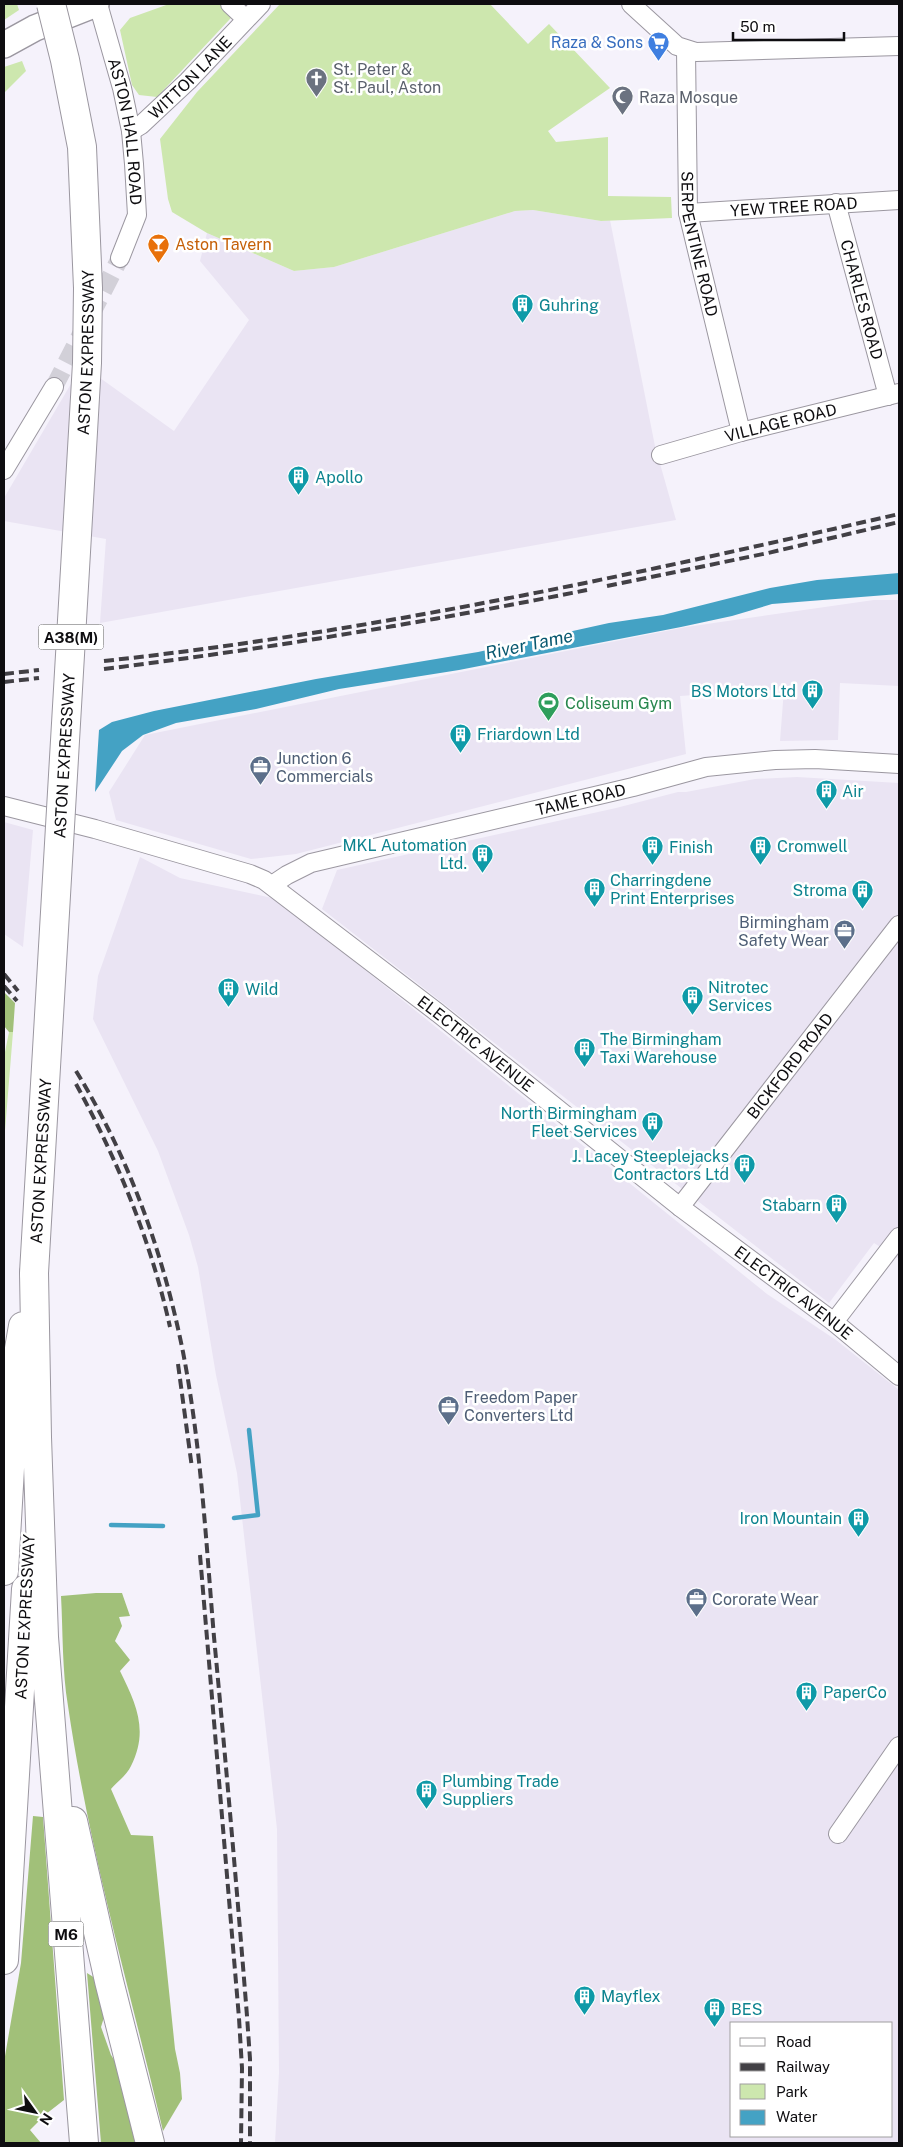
<svg xmlns="http://www.w3.org/2000/svg" width="903" height="2147" font-family="'Public Sans',sans-serif">
<style>
.built{fill:#eae4f3;fill-rule:evenodd}
.green{fill:#cde7ae}
.forest{fill:#a1c079}
.water{fill:#44a2c4}
.lines{fill:none;stroke-linecap:round;stroke-linejoin:round}
.stream{stroke:#44a2c4;stroke-width:4.5}
.street-tunnel{stroke:#d2d0d8;stroke-width:18;stroke-dasharray:18 9;stroke-linecap:butt}
.street-casing{stroke:#9b97a0;stroke-width:20}
.secondary-casing{stroke:#9b97a0;stroke-width:28}
.highway-casing{stroke:#9b97a0;stroke-width:30}
.street{stroke:#fff;stroke-width:18}
.secondary{stroke:#fff;stroke-width:25}
.highway{stroke:#fff;stroke-width:28}
.rail{stroke:#424045;stroke-width:4;stroke-dasharray:10 5;stroke-linecap:butt}
.highway-bridge-casing{stroke:#9b97a0;stroke-width:30;stroke-linecap:butt}
.highway-bridge{stroke:#fff;stroke-width:28}
.labels{text-anchor:middle;dominant-baseline:central;stroke-width:5;stroke-linejoin:round;paint-order:stroke}
.shield{fill:#fff;stroke:#565658;stroke-width:1}
.shield-label{font-size:15px;font-weight:bold;fill:#0e0d10}
.shop-label{font-size:16px;fill:#366cbe;stroke:#fff;text-anchor:end}
.worship-label{font-size:16px;fill:#5b616d;stroke:#fff;text-anchor:start}
.street-label{font-size:16px;fill:#0e0d10;stroke:#fff}
.food-label{font-size:16px;fill:#c56008;stroke:#fff;text-anchor:start}
.culture-label{font-size:16px;fill:#0d838f;stroke:#fff;text-anchor:start}
.leisure-label{font-size:16px;fill:#27864d;stroke:#fff;text-anchor:start}
.service-label{font-size:16px;fill:#4e5e75;stroke:#fff;text-anchor:start}
.water-label{font-size:18px;font-style:italic;fill:#07576f;stroke:#fff}
</style>
<rect width="100%" height="100%" fill="#f5f2fb"/>
<path class="built" d="M 533,210 L 601,221 L 610,220 L 655,446 L 676,520 L 100,623 L 106,539 L 4,521 L 4,498 L 82,365 L 174,431 L 249,320 L 200,261 L 207,233 L 294,271 L 334,267 L 515,211 Z
M 874,600 L 899,600 L 899,686 L 840,683 L 838,740 L 780,741 L 784,689 L 680,696 L 686,754 L 296,854 L 251,859 L 116,820 L 109,792 L 145,735 L 686,627 Z
M 797,777 L 899,783 L 899,1259 L 874,1243 L 829,1303 L 322,909 L 337,870 L 616,808 L 678,792 L 686,792 L 755,779 Z
M 4,822 L 33,830 L 23,947 L 4,934 Z
M 140,857 L 180,878 L 277,899 L 767,1294 L 836,1340 L 899,1390 L 899,2143 L 275,2143 L 279,2073 L 277,1829 L 237,1473 L 216,1375 L 198,1267 L 189,1235 L 158,1151 L 93,1019 L 98,976 ZM 732,2023 L 892,2023 L 892,2136 L 732,2136 Z"/>
<path class="green" d="M 4,4 L 17,4 L 19,10 L 4,20 Z
M 169,4 L 244,4 L 157,97 L 139,95 L 132,85 L 120,30 L 130,18 Z
M 280,4 L 490,4 L 528,44 L 549,24 L 610,88 L 548,131 L 556,142 L 608,137 L 608,196 L 671,197 L 672,218 L 601,221 L 533,210 L 515,211 L 334,267 L 294,271 L 207,233 L 172,212 L 168,199 L 160,139 L 197,92 Z
M 22,61 L 26,71 L 4,93 L 4,67 Z
M 9,1032 L 13,1032 L 4,1143 L 4,1057 Z"/>
<path class="forest" d="M 4,992 L 15,1003 L 13,1032 L 9,1032 L 4,1026 Z
M 96,1593 L 122,1593 L 130,1616 L 119,1617 L 122,1626 L 115,1641 L 130,1660 L 120,1671 C 136,1704 149,1730 131,1766 C 127,1775 117,1782 111,1789 L 131,1835 L 153,1836 L 175,2049 L 180,2073 L 182,2099 L 163,2131 C 130,1990 89,1850 68,1706 C 62,1670 63,1632 61,1596 Z
M 33,1816 L 43,1817 L 64,2100 L 46,2114 L 30,2130 L 41,2143 L 4,2143 L 4,2062 L 21,1963 Z
M 87,1973 L 98,1980 L 105,2014 L 101,2027 L 111,2055 L 118,2066 L 135,2143 L 101,2143 Z"/>
<path class="water" d="M 899,573 L 899,594 L 772,604 L 732,616 L 681,627 L 459,670 L 339,689 L 256,709 L 176,723 L 143,735 L 122,751 L 95,792 L 99,730 L 112,722 L 154,711 L 316,679 L 478,652 L 609,623 L 663,615 L 770,588 L 817,580 Z"/>
<g class="lines">
<path class="stream" d="M 234,1518 L 258,1515 L 249,1430
M 111,1525 L 163,1526"/>
<path class="street-tunnel" d="M 54,387 L 120,258"/>
<defs>
<g id="street">
<path id="s1" d="M 98,4 L 122,88 L 131,131 L 134,164 L 137,215 L 120,258"/>
<path d="M 230,4 L 246,19"/>
<path d="M 631,4 L 677,46 L 696,52 L 899,46"/>
<path id="s2" d="M 686,50 L 688,213 L 741,432"/>
<path id="s3" d="M 131,131 L 141,125 L 188,81 L 261,4"/>
<path id="s4" d="M 836,203 L 888,396"/>
<path id="s5" d="M 688,213 L 899,200"/>
<path id="s6" d="M 661,455 L 741,432 L 899,393"/>
<path d="M 4,470 L 54,387"/>
<path id="s7" d="M 4,806 L 95,829 L 250,874 L 264,880 L 438,1013 L 680,1207 L 834,1322 L 899,1376"/>
<path id="s8" d="M 272,885 L 287,875 L 311,863 L 633,787 L 706,767 L 775,760 L 815,759 L 899,764"/>
<path id="s9" d="M 680,1207 L 899,925"/>
<path d="M 834,1322 L 899,1237"/>
<path d="M 838,1834 L 899,1746"/>
</g>
<path id="secondary" d="M 4,45 L 35,28 L 96,4"/>
<path id="highway" d="M 34,1273 L 37,1437 L 36,1454
M 37,1437 L 44,1637 L 84,2143
M 4,1571 L 16,1366 L 23,1326
M 73,1821 L 109,1981 L 150,2143
M 4,1960 L 26,1589"/>
</defs>
<use href="#street" class="street-casing"/>
<use href="#secondary" class="secondary-casing"/>
<use href="#highway" class="highway-casing"/>
<use href="#street" class="street"/>
<use href="#secondary" class="secondary"/>
<use href="#highway" class="highway"/>
<path class="rail" d="M 607,586 L 768,553 L 899,522
M 104,661 C 372,632 637,574 899,514
M 104,669 C 266,649 427,622 587,590
M 4,674 L 39,670
M 4,682 L 39,678
M 4,974 L 18,991
M 4,986 L 17,1001
M 76,1071 C 129,1157 163,1252 183,1352 C 201,1445 206,1542 214,1637 C 226,1764 237,1890 247,2016 L 250,2059 L 250,2143
M 76,1084 C 118,1161 151,1241 170,1327
M 178,1364 L 192,1468
M 200,1555 L 239,2018 L 242,2068 L 241,2143"/>
<defs>
<g id="highway-bridge">
<path id="s10" d="M 34,1273 L 87,363 L 88,288 L 82,147 L 65,60 L 51,4"/>
</g>
</defs>
<use href="#highway-bridge" class="highway-bridge-casing"/>
<use href="#highway-bridge" class="highway-bridge"/>
</g>
<defs>
<symbol id="supermarket-pin" viewBox="-11 -11 22 30"><path d="M0 17L-7.5 6A9.5 9.5 0 1 1 7.5 6Z" fill="#3f7fe0" stroke="#fff"/><path d="M-6-5.5h2.5l.6 2H6L4.5 2H-2.5L-4.4-4H-6ZM-1.5 3.2a1.3 1.3 0 1 0 .1 0ZM3 3.2a1.3 1.3 0 1 0 .1 0Z" fill="#fff"/></symbol>
<symbol id="church-pin" viewBox="-11 -11 22 30"><path d="M0 17L-7.5 6A9.5 9.5 0 1 1 7.5 6Z" fill="#6b7280" stroke="#fff"/><path d="M-1.2-6h2.4v3.5h3.3v2.4h-3.3V6h-2.4V-.1h-3.3v-2.4h3.3Z" fill="#fff"/></symbol>
<symbol id="mosque-pin" viewBox="-11 -11 22 30"><path d="M0 17L-7.5 6A9.5 9.5 0 1 1 7.5 6Z" fill="#6b7280" stroke="#fff"/><path d="M3.5-4.9A6 6 0 1 0 3.5 4.9A5 5 0 1 1 3.5-4.9Z" fill="#fff"/></symbol>
<symbol id="bar-pin" viewBox="-11 -11 22 30"><path d="M0 17L-7.5 6A9.5 9.5 0 1 1 7.5 6Z" fill="#e8710a" stroke="#fff"/><path d="M-6-5H6L.8 .8V4.5H3.5V6h-7V4.5H-.8V.8Z" fill="#fff"/></symbol>
<symbol id="building-pin" viewBox="-11 -11 22 30"><path d="M0 17L-7.5 6A9.5 9.5 0 1 1 7.5 6Z" fill="#0f9aa8" stroke="#fff"/><path d="M-4-6H4V6H1V3H-1V6H-4ZM-2.5-4.3h1.7v1.8h-1.7ZM.8-4.3h1.7v1.8H.8ZM-2.5-1h1.7V.8h-1.7ZM.8-1h1.7V.8H.8Z" fill="#fff"/></symbol>
<symbol id="stadium-pin" viewBox="-11 -11 22 30"><path d="M0 17L-7.5 6A9.5 9.5 0 1 1 7.5 6Z" fill="#2e9e5b" stroke="#fff"/><path d="M0-5a6.5 5 0 1 0 0 10a6.5 5 0 1 0 0-10ZM-3.5-1.8h7v3.6h-7Z" fill="#fff"/></symbol>
<symbol id="office-pin" viewBox="-11 -11 22 30"><path d="M0 17L-7.5 6A9.5 9.5 0 1 1 7.5 6Z" fill="#5c6f8a" stroke="#fff"/><path d="M-6-3h4V-5.5h4V-3h4V5H-6ZM-1-4.5V-3h2v-1.5ZM-6 0V1H6V0Z" fill="#fff"/></symbol>
</defs>
<g fill-rule="evenodd">
<use href="#supermarket-pin" x="646" y="30" width="25" height="34"/>
<use href="#church-pin" x="304" y="66" width="25" height="34"/>
<use href="#mosque-pin" x="610" y="84" width="25" height="34"/>
<use href="#bar-pin" x="146" y="232" width="25" height="34"/>
<use href="#building-pin" x="510" y="292" width="25" height="34"/>
<use href="#building-pin" x="286" y="464" width="25" height="34"/>
<use href="#building-pin" x="800" y="678" width="25" height="34"/>
<use href="#stadium-pin" x="536" y="690" width="25" height="34"/>
<use href="#building-pin" x="448" y="722" width="25" height="34"/>
<use href="#office-pin" x="248" y="754" width="25" height="34"/>
<use href="#building-pin" x="814" y="778" width="25" height="34"/>
<use href="#building-pin" x="748" y="834" width="25" height="34"/>
<use href="#building-pin" x="640" y="834" width="25" height="34"/>
<use href="#building-pin" x="470" y="842" width="25" height="34"/>
<use href="#building-pin" x="582" y="876" width="25" height="34"/>
<use href="#building-pin" x="850" y="878" width="25" height="34"/>
<use href="#office-pin" x="832" y="918" width="25" height="34"/>
<use href="#building-pin" x="216" y="976" width="25" height="34"/>
<use href="#building-pin" x="680" y="984" width="25" height="34"/>
<use href="#building-pin" x="572" y="1036" width="25" height="34"/>
<use href="#building-pin" x="640" y="1110" width="25" height="34"/>
<use href="#building-pin" x="732" y="1152" width="25" height="34"/>
<use href="#building-pin" x="824" y="1192" width="25" height="34"/>
<use href="#office-pin" x="436" y="1394" width="25" height="34"/>
<use href="#building-pin" x="846" y="1506" width="25" height="34"/>
<use href="#office-pin" x="684" y="1586" width="25" height="34"/>
<use href="#building-pin" x="794" y="1680" width="25" height="34"/>
<use href="#building-pin" x="414" y="1778" width="25" height="34"/>
<use href="#building-pin" x="572" y="1984" width="25" height="34"/>
<use href="#building-pin" x="702" y="1996" width="25" height="34"/>
</g>
<g class="labels">
<g class="shield">
<rect x="38.5" y="624.5" width="65" height="25" rx="4"/>
<rect x="48.5" y="1921.5" width="35" height="25" rx="4"/>
</g>
<g class="shield-label">
<text x="71" y="637">A38(M)</text>
<text x="66" y="1934">M6</text>
</g>
<g class="shop-label">
<text x="643" y="42">Raza &amp; Sons</text>
</g>
<g class="worship-label">
<text x="333" y="69">St. Peter &amp;<tspan x="333" dy="18">St. Paul, Aston</tspan></text>
<text x="639" y="97">Raza Mosque</text>
</g>
<g class="street-label">
<text stroke="none"><textPath href="#s3" startOffset="80">WITTON LANE</textPath></text>
<text stroke="none"><textPath href="#s1" startOffset="131">ASTON HALL ROAD</textPath></text>
<text stroke="none"><textPath href="#s5" startOffset="106">YEW TREE ROAD</textPath></text>
<text stroke="none"><textPath href="#s2" startOffset="195">SERPENTINE ROAD</textPath></text>
<text stroke="none"><textPath href="#s4" startOffset="100">CHARLES ROAD</textPath></text>
<text stroke="none"><textPath href="#s10" startOffset="922">ASTON EXPRESSWAY</textPath></text>
<text stroke="none"><textPath href="#s6" startOffset="124">VILLAGE ROAD</textPath></text>
<text stroke="none"><textPath href="#s10" startOffset="518">ASTON EXPRESSWAY</textPath></text>
<text stroke="none"><textPath href="#s8" startOffset="322">TAME ROAD</textPath></text>
<text stroke="none"><textPath href="#s7" startOffset="538">ELECTRIC AVENUE</textPath></text>
<text stroke="none"><textPath href="#s9" startOffset="179">BICKFORD ROAD</textPath></text>
<text stroke="none"><textPath href="#s10" startOffset="112">ASTON EXPRESSWAY</textPath></text>
<text stroke="none"><textPath href="#s7" startOffset="942">ELECTRIC AVENUE</textPath></text>
<text transform="translate(25 1617) rotate(-87)">ASTON EXPRESSWAY</text>
</g>
<g class="food-label">
<text x="175" y="244">Aston Tavern</text>
</g>
<g class="culture-label">
<text x="539" y="305">Guhring</text>
<text x="315" y="477">Apollo</text>
<text x="796" y="691" text-anchor="end">BS Motors Ltd</text>
<text x="477" y="734">Friardown Ltd</text>
<text x="842" y="791">Air</text>
<text x="467" y="845" text-anchor="end">MKL Automation<tspan x="467" dy="18">Ltd.</tspan></text>
<text x="777" y="846">Cromwell</text>
<text x="669" y="847">Finish</text>
<text x="610" y="880">Charringdene<tspan x="610" dy="18">Print Enterprises</tspan></text>
<text x="847" y="890" text-anchor="end">Stroma</text>
<text x="708" y="987">Nitrotec<tspan x="708" dy="18">Services</tspan></text>
<text x="245" y="989">Wild</text>
<text x="600" y="1039">The Birmingham<tspan x="600" dy="18">Taxi Warehouse</tspan></text>
<text x="637" y="1113" text-anchor="end">North Birmingham<tspan x="637" dy="18">Fleet Services</tspan></text>
<text x="729" y="1156" text-anchor="end">J. Lacey Steeplejacks<tspan x="729" dy="18">Contractors Ltd</tspan></text>
<text x="821" y="1205" text-anchor="end">Stabarn</text>
<text x="842" y="1518" text-anchor="end">Iron Mountain</text>
<text x="823" y="1692">PaperCo</text>
<text x="442" y="1781">Plumbing Trade<tspan x="442" dy="18">Suppliers</tspan></text>
<text x="601" y="1996">Mayflex</text>
<text x="731" y="2009">BES</text>
</g>
<g class="leisure-label">
<text x="565" y="703">Coliseum Gym</text>
</g>
<g class="service-label">
<text x="276" y="758">Junction 6<tspan x="276" dy="18">Commercials</tspan></text>
<text x="829" y="922" text-anchor="end">Birmingham<tspan x="829" dy="18">Safety Wear</tspan></text>
<text x="464" y="1397">Freedom Paper<tspan x="464" dy="18">Converters Ltd</tspan></text>
<text x="712" y="1599">Cororate Wear</text>
</g>
<g class="water-label">
<text transform="translate(529 644) rotate(-12)">River Tame</text>
</g>
</g>
<rect width="903" height="2147" fill="none" stroke="#0e0d10" stroke-width="10"/>
<rect x="730" y="2022" width="162" height="115" fill="#ffffff" stroke="#9f9e9f"/>
<rect x="740" y="2038" width="25" height="8" fill="#ffffff" stroke="#9f9e9f"/>
<text x="776" y="2047" font-size="15" fill="#0e0d10">Road</text>
<rect x="740" y="2063" width="25" height="8" fill="#424045" stroke="#9f9e9f"/>
<text x="776" y="2072" font-size="15" fill="#0e0d10">Railway</text>
<rect x="740" y="2084" width="25" height="15" fill="#cde7ae" stroke="#9f9e9f"/>
<text x="776" y="2097" font-size="15" fill="#0e0d10">Park</text>
<rect x="740" y="2110" width="25" height="15" fill="#44a2c4" stroke="#9f9e9f"/>
<text x="776" y="2122" font-size="15" fill="#0e0d10">Water</text>
<g transform="translate(35 2112) rotate(123)" stroke="#ffffff" stroke-width="4" paint-order="stroke">
<path d="M0-4L9 19L0 12L-9 19Z" fill="#0e0d10"/>
<text y="-8" font-size="14" font-weight="bold" text-anchor="middle" fill="#0e0d10">N</text>
</g>
<path d="M733 32v8h111v-8" fill="none" stroke="#0e0d10" stroke-width="2.5"/>
<text x="740" y="32" font-size="15" fill="#0e0d10" stroke="#ffffff" stroke-width="4" paint-order="stroke">50 m</text>
</svg>
